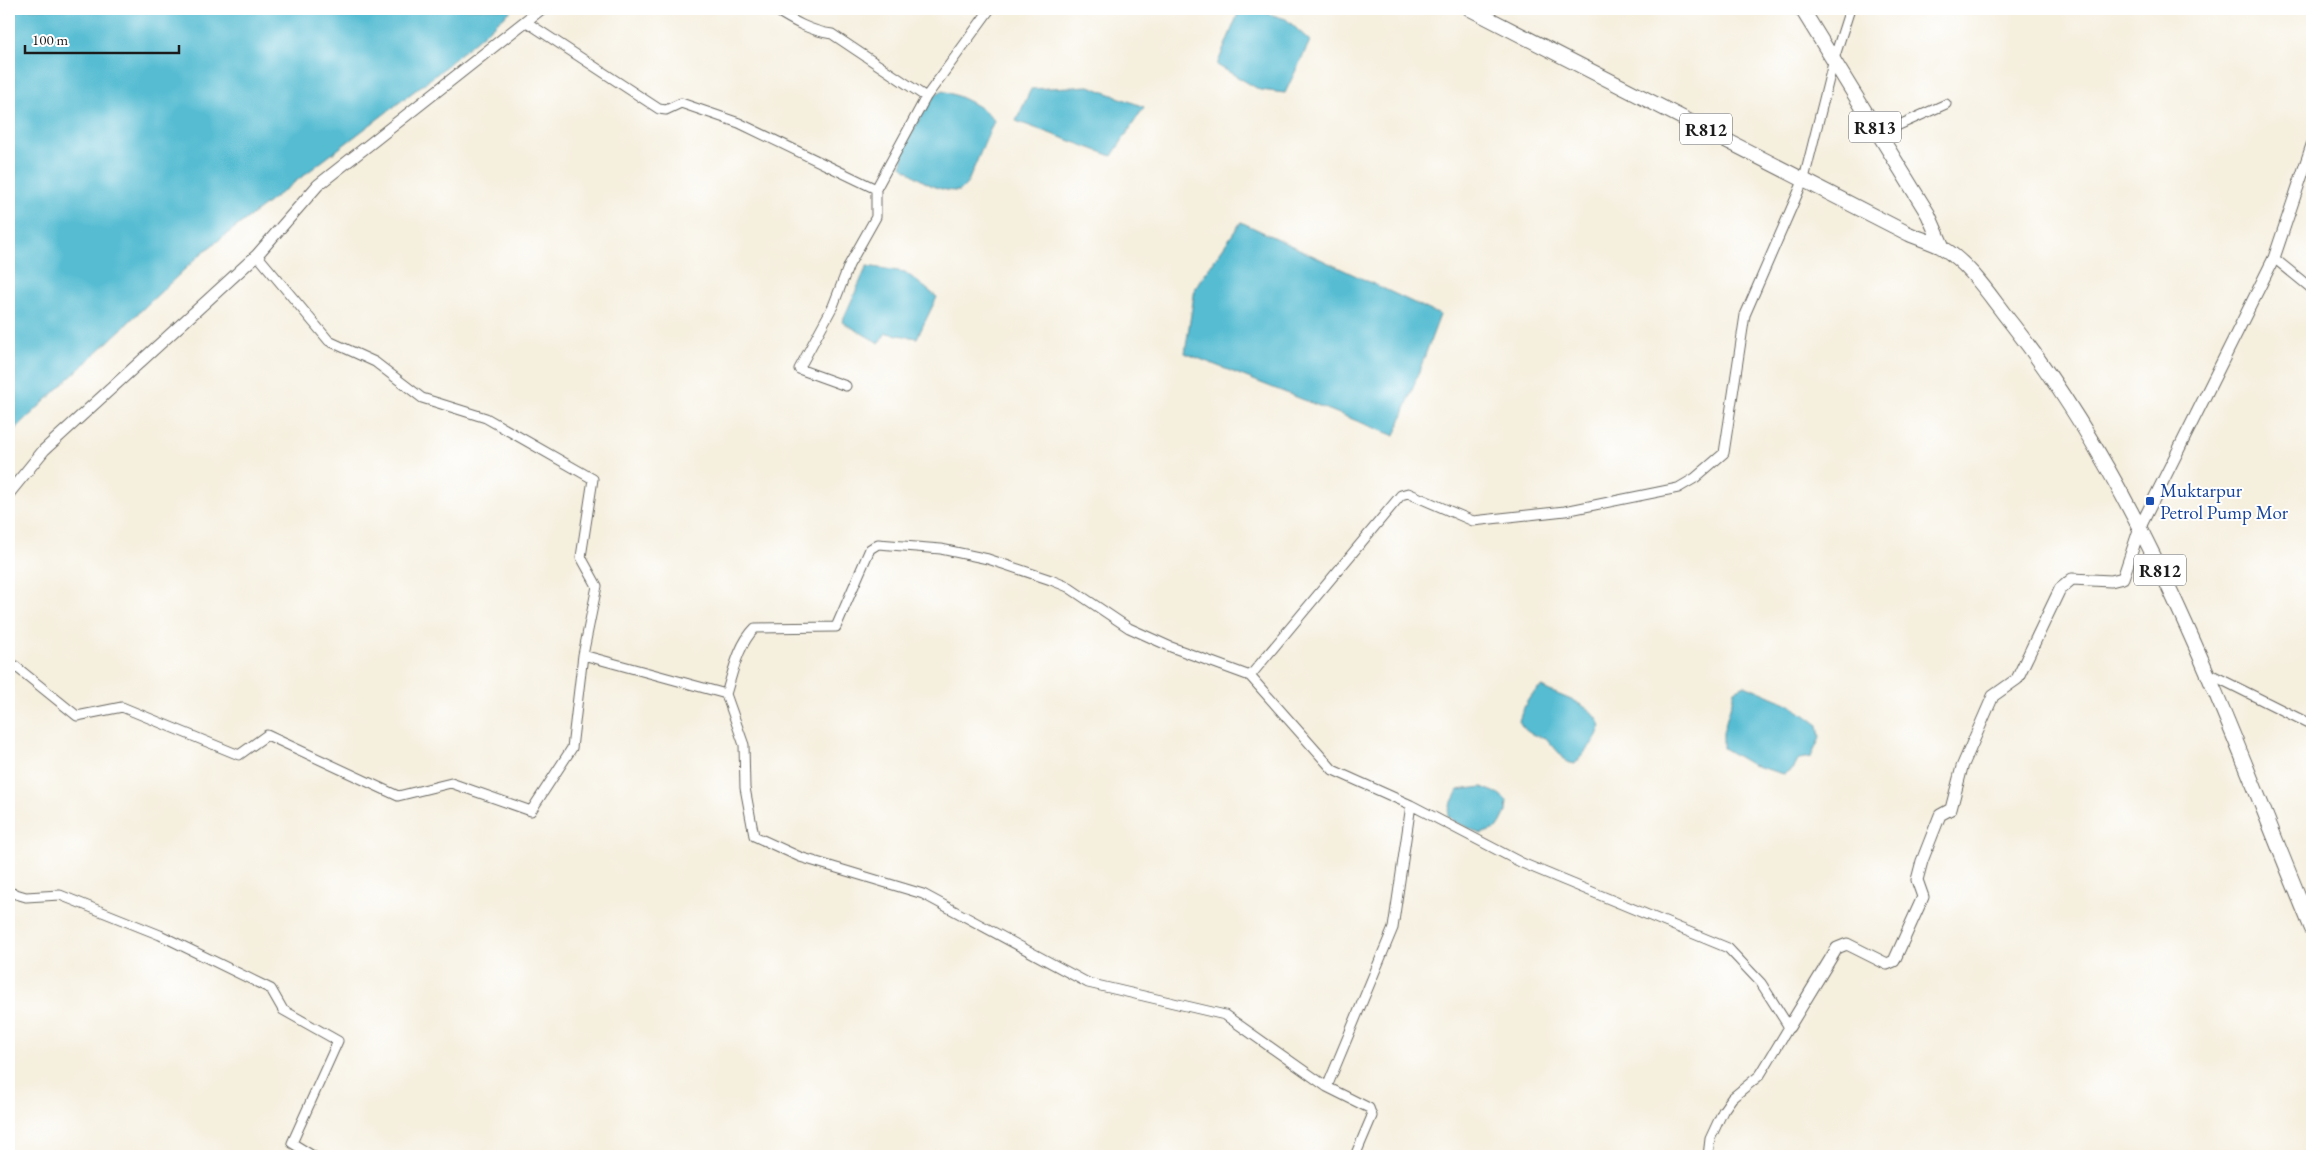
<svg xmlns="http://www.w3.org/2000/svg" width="2321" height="1165" font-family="'EB Garamond',serif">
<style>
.water{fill:#55bcd2;stroke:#386c77}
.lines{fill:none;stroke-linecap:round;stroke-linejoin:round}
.minor-casing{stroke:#686660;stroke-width:11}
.tertiary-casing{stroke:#686660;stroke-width:13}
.primary-casing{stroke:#686660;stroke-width:16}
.minor{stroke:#fff;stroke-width:9}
.tertiary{stroke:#fff;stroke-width:11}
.primary{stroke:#fff;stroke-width:14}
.transit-dot{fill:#1a4fb4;stroke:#fff;stroke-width:2}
.labels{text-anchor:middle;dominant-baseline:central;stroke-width:4;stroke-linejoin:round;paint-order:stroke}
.shield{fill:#fff;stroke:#606060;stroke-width:1}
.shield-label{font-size:18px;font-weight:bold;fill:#1c1c1c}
.transit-label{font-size:19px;fill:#164399;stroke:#fff;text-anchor:start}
</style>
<rect width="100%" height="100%" fill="#fff"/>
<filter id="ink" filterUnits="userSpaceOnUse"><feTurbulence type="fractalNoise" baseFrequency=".02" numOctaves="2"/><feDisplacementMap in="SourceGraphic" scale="10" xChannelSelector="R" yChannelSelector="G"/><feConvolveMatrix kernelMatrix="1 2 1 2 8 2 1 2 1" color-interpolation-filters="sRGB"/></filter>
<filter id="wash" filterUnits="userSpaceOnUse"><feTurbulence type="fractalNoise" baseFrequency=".0096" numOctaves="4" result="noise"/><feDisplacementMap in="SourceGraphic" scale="20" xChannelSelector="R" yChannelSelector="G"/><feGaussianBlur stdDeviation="1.12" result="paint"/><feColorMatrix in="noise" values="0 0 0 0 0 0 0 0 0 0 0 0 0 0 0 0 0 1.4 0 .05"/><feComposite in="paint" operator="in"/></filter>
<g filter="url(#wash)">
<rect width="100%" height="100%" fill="#f5efde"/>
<path class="water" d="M 9,9 L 513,9 L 438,73 L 202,253 L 9,435 Z
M 1240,9 L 1252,9 L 1286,19 L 1310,41 L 1285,93 L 1260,90 L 1217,65 Z
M 1089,86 L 1144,107 L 1112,156 L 1016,121 L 1031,89 Z
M 942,91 C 954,93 989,109 994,121 L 967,184 L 960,191 C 937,192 919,180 902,166 C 903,141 922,115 936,94 Z
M 1241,222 L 1440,315 L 1395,436 L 1185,353 L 1195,288 Z
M 867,266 L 905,272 L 937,297 L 917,338 L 886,333 L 879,343 L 842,322 Z
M 1745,685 L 1791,705 L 1818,725 L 1820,738 L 1811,757 L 1799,759 L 1794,768 L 1784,774 L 1752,765 L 1723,748 L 1723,732 L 1735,690 Z
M 1542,687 C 1561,698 1593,703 1601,726 L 1595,740 L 1575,764 L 1567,762 L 1546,738 C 1534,736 1525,733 1519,721 C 1523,708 1529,693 1542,687 Z
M 1482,787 L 1499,794 L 1507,801 L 1506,812 L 1498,828 L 1481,834 L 1454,821 L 1448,816 L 1450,806 L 1458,790 Z"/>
</g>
<g filter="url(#ink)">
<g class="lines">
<defs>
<path id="minor" d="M 774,9 C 793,21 810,31 832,34 L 926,97 L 990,9
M 525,21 L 659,109 L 666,110 L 681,103 L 739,123 L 876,189
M 1879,134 L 1946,104
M 257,255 L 329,341 L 375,362 L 422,398 L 486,418 L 593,479 L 581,557 L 597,586 L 583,655
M 2274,258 L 2312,289
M 846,386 L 799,369 L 833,306 L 849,265 L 876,217 L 876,189 L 926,97
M 9,661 L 77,716 L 122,707 L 239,755 L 267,735 L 398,796 L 451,783 L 531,811 L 572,748 L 583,655 L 726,694 C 733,672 738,645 755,628 L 836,627 L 870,549 L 878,544 L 941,549 L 988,559 L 1051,580 L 1068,587 L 1129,628 L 1171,647 L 1250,676 L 1401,495 L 1408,493 L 1473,521 L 1565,511 L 1678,488 L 1695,478 L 1724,453 L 1745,315 L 1804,179 L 1834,59 L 1850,9
M 2206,672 L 2312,725
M 1250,676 L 1333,770 L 1411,805 L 1522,863 L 1728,948 L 1761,983 L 1789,1027 L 1760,1075 L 1732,1098 L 1723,1111 L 1710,1139 L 1708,1156
M 726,694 L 744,745 L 745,788 L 754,836 L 800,857 L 923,894 L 1088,983 L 1225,1015 L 1327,1087
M 9,892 L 26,897 L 60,895 L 160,935 L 271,989 L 283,1010 L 338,1041 L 292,1143 L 313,1156
M 1355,1156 L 1372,1116 L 1369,1108 L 1327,1087 L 1393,928 L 1411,805"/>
<path id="tertiary" d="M 9,493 L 44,450 L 257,255 L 318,185 L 541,9
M 1789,1027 L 1837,948 L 1847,944 L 1887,964 L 1894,961 L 1923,897 L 1917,880 L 1922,861 L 1940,815 L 1951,809 L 1962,767 L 1993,696 L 2017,679 L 2060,589 L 2072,579 L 2111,581 L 2123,578 L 2140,527 L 2274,258 L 2312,145"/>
<path id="primary" d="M 1470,9 L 1909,234 C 1920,239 1933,242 1943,248 C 1972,266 1991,298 2012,324 C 2151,502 2226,722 2312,929
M 1802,9 L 1928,214 L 1943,248"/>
</defs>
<use href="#minor" class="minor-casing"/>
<use href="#tertiary" class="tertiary-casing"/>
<use href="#primary" class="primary-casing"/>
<use href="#minor" class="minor"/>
<use href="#tertiary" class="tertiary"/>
<use href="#primary" class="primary"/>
</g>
</g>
<rect class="transit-dot" x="2145" y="496" width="10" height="10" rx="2.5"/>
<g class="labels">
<g class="shield">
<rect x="1849" y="111.5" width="52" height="31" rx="4"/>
<rect x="1680" y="113.5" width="52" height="31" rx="4"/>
<rect x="2134" y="554.5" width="52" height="31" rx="4"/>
</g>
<g class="shield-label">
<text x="1875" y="127">R813</text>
<text x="1706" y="129">R812</text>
<text x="2160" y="570">R812</text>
</g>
<g class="transit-label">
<text x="2160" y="490">Muktarpur<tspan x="2160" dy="22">Petrol Pump Mor</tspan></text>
</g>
</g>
<rect width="2321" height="1165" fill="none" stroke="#fff" stroke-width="30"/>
<path d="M25 45v8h154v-8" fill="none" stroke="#1c1c1c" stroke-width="2.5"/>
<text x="32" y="45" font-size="15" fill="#1c1c1c" stroke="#ffffff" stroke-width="4" paint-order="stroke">100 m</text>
</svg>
